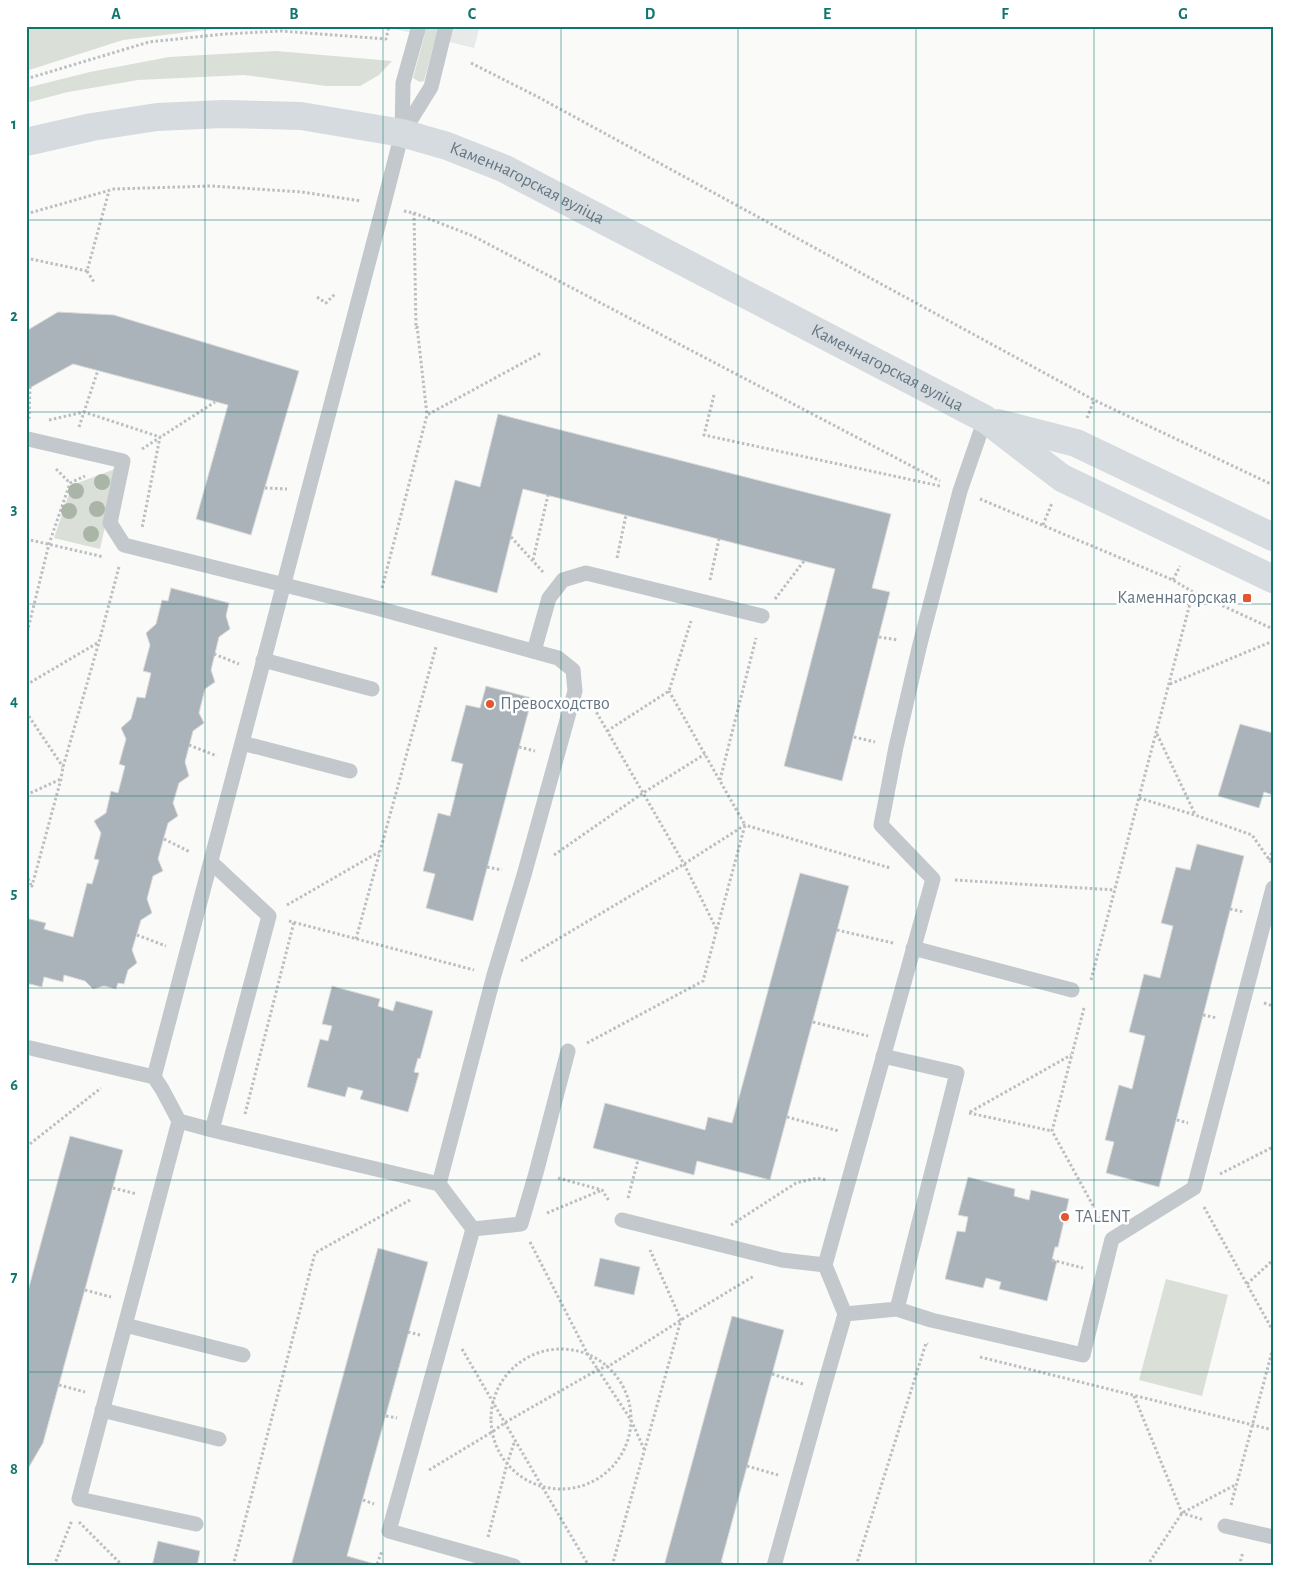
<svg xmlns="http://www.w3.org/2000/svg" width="1299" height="1592" font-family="'Alegreya Sans',sans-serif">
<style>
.built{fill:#e8e9e9}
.green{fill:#dadfd7}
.building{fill:#aab3b9;stroke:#dcdcda}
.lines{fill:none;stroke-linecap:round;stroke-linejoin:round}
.path{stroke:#bbbfc2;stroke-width:3;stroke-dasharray:2.5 2.5;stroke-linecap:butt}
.service{stroke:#c3c8cc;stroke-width:15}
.secondary{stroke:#d6dbdf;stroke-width:28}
.tree{fill:#aab4a7}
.grid{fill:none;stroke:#0f766e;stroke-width:1;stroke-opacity:0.55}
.poi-dot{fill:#e4572e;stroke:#fff;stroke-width:2}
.labels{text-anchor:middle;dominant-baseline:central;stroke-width:5;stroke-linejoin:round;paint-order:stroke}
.street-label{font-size:18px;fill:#657683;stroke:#fff}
.poi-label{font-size:18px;fill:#657683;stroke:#fff;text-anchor:start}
.neatline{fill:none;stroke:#0f766e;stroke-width:2}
.grid-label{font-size:16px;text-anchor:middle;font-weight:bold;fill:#0f766e}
</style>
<rect width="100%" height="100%" fill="#fafaf8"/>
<path class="built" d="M 383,26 L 480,26 L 474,48 Z"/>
<path class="green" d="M 26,26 L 264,26 L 230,27 L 123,40 L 26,71 Z
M 427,26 L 439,26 L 424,81 L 420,82 L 413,78 Z
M 276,51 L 392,61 L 379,75 L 360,86 L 326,86 L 244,75 L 138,80 L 68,92 L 26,103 L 26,88 L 90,72 L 169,57 Z
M 118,468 L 100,549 L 54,538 L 72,485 Z
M 1166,1279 L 1228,1295 L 1202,1396 L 1139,1380 Z"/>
<path class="building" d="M 58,312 L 114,315 L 299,371 L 251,535 L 196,519 L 228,405 L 73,364 L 26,390 L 26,331 Z
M 498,414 L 891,514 L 872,588 L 890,592 L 842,781 L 784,766 L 835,569 L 523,489 L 497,593 L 431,575 L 455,480 L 480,487 Z
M 171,588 L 229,603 L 226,616 L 230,629 L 219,637 L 211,670 L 215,682 L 205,689 L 199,713 L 204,723 L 193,731 L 185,762 L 189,776 L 179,783 L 173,803 L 178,816 L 168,823 L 158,859 L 163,871 L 153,876 L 147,899 L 152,913 L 141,920 L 132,950 L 137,963 L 128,970 L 124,984 L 118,983 L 116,989 L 104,986 L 93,989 L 85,981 L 64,975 L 63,982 L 44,977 L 42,987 L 30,984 L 26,986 L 26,918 L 46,923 L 44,929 L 73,937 L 87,883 L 92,884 L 99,860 L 94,859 L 101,833 L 94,821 L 106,813 L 111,791 L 118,793 L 125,766 L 119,764 L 126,739 L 121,728 L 131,719 L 137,697 L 145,698 L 151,673 L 143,671 L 150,645 L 146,633 L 156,624 L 162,600 L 168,601 Z
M 486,686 L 532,698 L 473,921 L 426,908 L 435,874 L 423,871 L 438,813 L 450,816 L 463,764 L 451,761 L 466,705 L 480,708 Z
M 1240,724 L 1273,733 L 1273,795 L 1264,792 L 1259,808 L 1218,796 Z
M 1197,844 L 1244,856 L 1159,1187 L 1106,1173 L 1114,1142 L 1105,1140 L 1119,1085 L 1132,1089 L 1145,1036 L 1129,1032 L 1144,974 L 1160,978 L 1173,926 L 1161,923 L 1176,867 L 1190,870 Z
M 800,873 L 849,886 L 770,1180 L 697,1161 L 694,1175 L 593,1148 L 605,1103 L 705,1130 L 708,1117 L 732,1123 Z
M 332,986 L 380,999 L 378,1006 L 393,1011 L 396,1001 L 433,1011 L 420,1059 L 418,1058 L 414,1072 L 419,1073 L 408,1112 L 360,1099 L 363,1091 L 348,1087 L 345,1097 L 307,1087 L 320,1039 L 328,1041 L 332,1026 L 322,1024 Z
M 70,1136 L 123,1150 L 43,1443 L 26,1472 L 26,1298 Z
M 968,1177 L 1015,1189 L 1014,1196 L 1029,1200 L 1031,1190 L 1069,1199 L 1058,1247 L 1055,1247 L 1052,1260 L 1057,1261 L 1047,1301 L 999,1289 L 1001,1282 L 986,1278 L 983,1288 L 945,1279 L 957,1231 L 965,1232 L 968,1217 L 958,1215 Z
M 378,1248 L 428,1262 L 347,1556 L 382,1566 L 291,1566 Z
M 600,1258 L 640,1267 L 634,1295 L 594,1286 Z
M 732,1316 L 784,1330 L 720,1566 L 664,1566 Z
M 158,1541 L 200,1551 L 197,1566 L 152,1566 Z"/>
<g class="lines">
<path class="path" d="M 471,63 L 538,97 L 1094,400 L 1273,485
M 26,79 L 149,42 L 224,34 L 281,31 L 386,39 L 389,26
M 404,211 L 414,213 L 473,236 L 940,481
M 414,213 L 416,329
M 26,214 L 114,189 L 211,186 L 302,192 L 361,201
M 26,258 L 87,271 L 109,191
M 87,271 L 94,282
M 317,297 L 326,303 L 336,293
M 417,326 L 427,415
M 714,395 L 704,435 L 940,486
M 1087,418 L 1094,400
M 29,419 L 30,387
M 49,420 L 84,412 L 160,437 L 142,528
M 79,427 L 98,370
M 142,449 L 215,402
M 56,469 L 70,483
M 265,488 L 287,489
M 980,499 L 1173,580 L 1193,592 L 1273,629
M 1043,525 L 1052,503
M 511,537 L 543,572
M 26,539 L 104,557
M 617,558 L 626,515
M 533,560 L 548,495
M 710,580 L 719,539
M 1173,580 L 1180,566
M 382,588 L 427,415 L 541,353
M 775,599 L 804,561
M 26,637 L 49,544 L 70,483 L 85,476
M 879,637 L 898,640
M 214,654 L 239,664
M 1170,684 L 1273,641
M 26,685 L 99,642 L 119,567
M 594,708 L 684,864 L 717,930
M 26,712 L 63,767
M 607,731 L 669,691 L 691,621
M 1157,734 L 1195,814
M 854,737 L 875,742
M 189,745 L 217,756
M 519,747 L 535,751
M 720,780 L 756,638
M 26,795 L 61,779
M 1139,798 L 1195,815 L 1252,835 L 1273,865
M 164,839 L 190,852
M 554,855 L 643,793 L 705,754
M 1269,860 L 1273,849
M 487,867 L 502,870
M 26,874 L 31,885
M 955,880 L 1115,890
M 26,884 L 32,886 L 61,779 L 63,767 L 99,642
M 287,905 L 379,852
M 1230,909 L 1244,912
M 289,921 L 474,970
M 837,930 L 893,943
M 137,935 L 166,946
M 356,939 L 436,647
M 521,961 L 684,864 L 745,825 L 890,868
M 1091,980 L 1193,592
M 1264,1003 L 1273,1006
M 1084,1008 L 1052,1131 L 1101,1220
M 1203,1015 L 1217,1018
M 813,1022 L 868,1036
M 587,1043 L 703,981 L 745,825 L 669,691
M 970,1112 L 1071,1055
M 969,1113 L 1052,1131
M 245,1114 L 294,922
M 787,1117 L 839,1131
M 1177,1120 L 1188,1123
M 26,1142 L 28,1146 L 26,1154
M 26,1147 L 101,1088
M 1220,1174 L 1273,1147
M 558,1178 L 602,1190 L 609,1201
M 113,1188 L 137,1194
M 628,1198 L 638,1160
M 1204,1207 L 1273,1331
M 547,1213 L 602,1190
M 731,1225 L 796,1183 L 817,1178 L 827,1180
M 530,1242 L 587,1353 L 631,1420 L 644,1449
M 1052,1260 L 1083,1268
M 1247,1284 L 1273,1260
M 85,1290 L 111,1297
M 408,1332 L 420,1335
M491 1419a70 70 0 1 1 140 0a70 70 0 1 1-140 0Z
M 462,1349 C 504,1421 546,1494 589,1566
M 980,1357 L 1273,1430
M 772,1374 L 803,1384
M 59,1385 L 85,1392
M 1134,1396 L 1182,1513 L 1204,1520
M 386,1416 L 397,1418
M 747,1466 L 778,1475
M 429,1470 L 492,1432 L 506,1422 L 599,1369 L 609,1366 L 681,1320 L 754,1276
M 363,1500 L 374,1504
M 1231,1505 L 1273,1348
M 79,1522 L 123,1566
M 488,1537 L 507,1464 L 515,1440
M 720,1563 L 730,1566
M 377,1564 L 382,1551
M 54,1566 L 72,1520
M 233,1566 L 315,1253 L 410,1200
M 612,1566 L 681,1320 L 650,1250
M 856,1566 L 926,1343 L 928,1344
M 1147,1566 L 1182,1513 L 1237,1484
M 1239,1566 L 1243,1552"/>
<path class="service" d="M 403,132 L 431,87 L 446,26
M 985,419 L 960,491 L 920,644 L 896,747 L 881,825 L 933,879 L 825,1265 L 845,1314 L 897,1309 L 931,1320 L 1083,1355 L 1112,1239 L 1194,1188 L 1273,888
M 26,440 L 28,439 L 123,461 L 110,523 L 124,545 L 377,608 L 558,658 L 573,670 L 575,691 L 524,875 L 494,975 L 439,1184 L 473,1229 L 389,1531 L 514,1566
M 534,651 L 549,598 L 563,580 L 586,573 L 762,616
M 263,660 L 372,689
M 242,743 L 350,771
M 211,862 L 269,916 L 212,1130
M 913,948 L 1072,990
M 26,1047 L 154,1077 L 162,1089 L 179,1121 L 79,1499 L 196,1524
M 883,1056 L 957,1073 L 897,1309
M 154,1077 L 383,207 L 402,133 L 403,83 L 419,26
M 179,1121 L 212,1130 L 439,1184
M 622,1220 L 782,1260 L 825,1265
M 473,1229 L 521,1224 L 536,1173 L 568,1051
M 125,1325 L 243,1355
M 102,1410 L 219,1439
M 1225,1526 L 1273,1537
M 774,1566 L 823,1390 L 845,1314"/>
<g class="secondary">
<path id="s1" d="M 26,142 L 92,127 L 157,117 L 223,114 L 301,116 L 402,133 L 447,146 L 503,168 L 985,419 L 1062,478 L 1273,579"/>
<path d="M 998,423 L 1076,443 L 1273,537"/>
</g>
</g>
<g class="tree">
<circle cx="102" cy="482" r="8"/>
<circle cx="76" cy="491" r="8"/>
<circle cx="97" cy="509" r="8"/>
<circle cx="69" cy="511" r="8"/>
<circle cx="91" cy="534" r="8"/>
</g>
<path class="grid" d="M 205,26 L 205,1566M 383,26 L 383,1566M 561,26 L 561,1566M 738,26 L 738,1566M 916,26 L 916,1566M 1094,26 L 1094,1566M 26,220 L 1273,220M 26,412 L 1273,412M 26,604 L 1273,604M 26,796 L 1273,796M 26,988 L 1273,988M 26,1180 L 1273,1180M 26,1372 L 1273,1372"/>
<g class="poi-dot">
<rect x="1242" y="593" width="10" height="10" rx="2.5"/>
<circle cx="490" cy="704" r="5"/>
<circle cx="1065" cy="1217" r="5"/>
</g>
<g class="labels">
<g class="street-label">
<text stroke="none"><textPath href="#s1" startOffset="515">Каменнагорская вуліца</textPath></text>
<text stroke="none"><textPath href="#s1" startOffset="920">Каменнагорская вуліца</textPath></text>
</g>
<g class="poi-label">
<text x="1237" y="598" text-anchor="end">Каменнагорская</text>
<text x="500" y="704">Превосходство</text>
<text x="1075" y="1217">TALENT</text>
</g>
</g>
<rect width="1299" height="1592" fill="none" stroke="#ffffff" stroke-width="55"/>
<rect x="28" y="28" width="1244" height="1536" class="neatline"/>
<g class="grid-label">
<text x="116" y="19">A</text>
<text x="294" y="19">B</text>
<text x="472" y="19">C</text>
<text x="650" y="19">D</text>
<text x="827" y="19">E</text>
<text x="1005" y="19">F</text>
<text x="1183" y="19">G</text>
<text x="14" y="129">1</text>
<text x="14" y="321">2</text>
<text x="14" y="514">3</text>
<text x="14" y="706">4</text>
<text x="14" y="898">5</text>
<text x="14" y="1090">6</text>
<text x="14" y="1282">7</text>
<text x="14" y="1474">8</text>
</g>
</svg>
